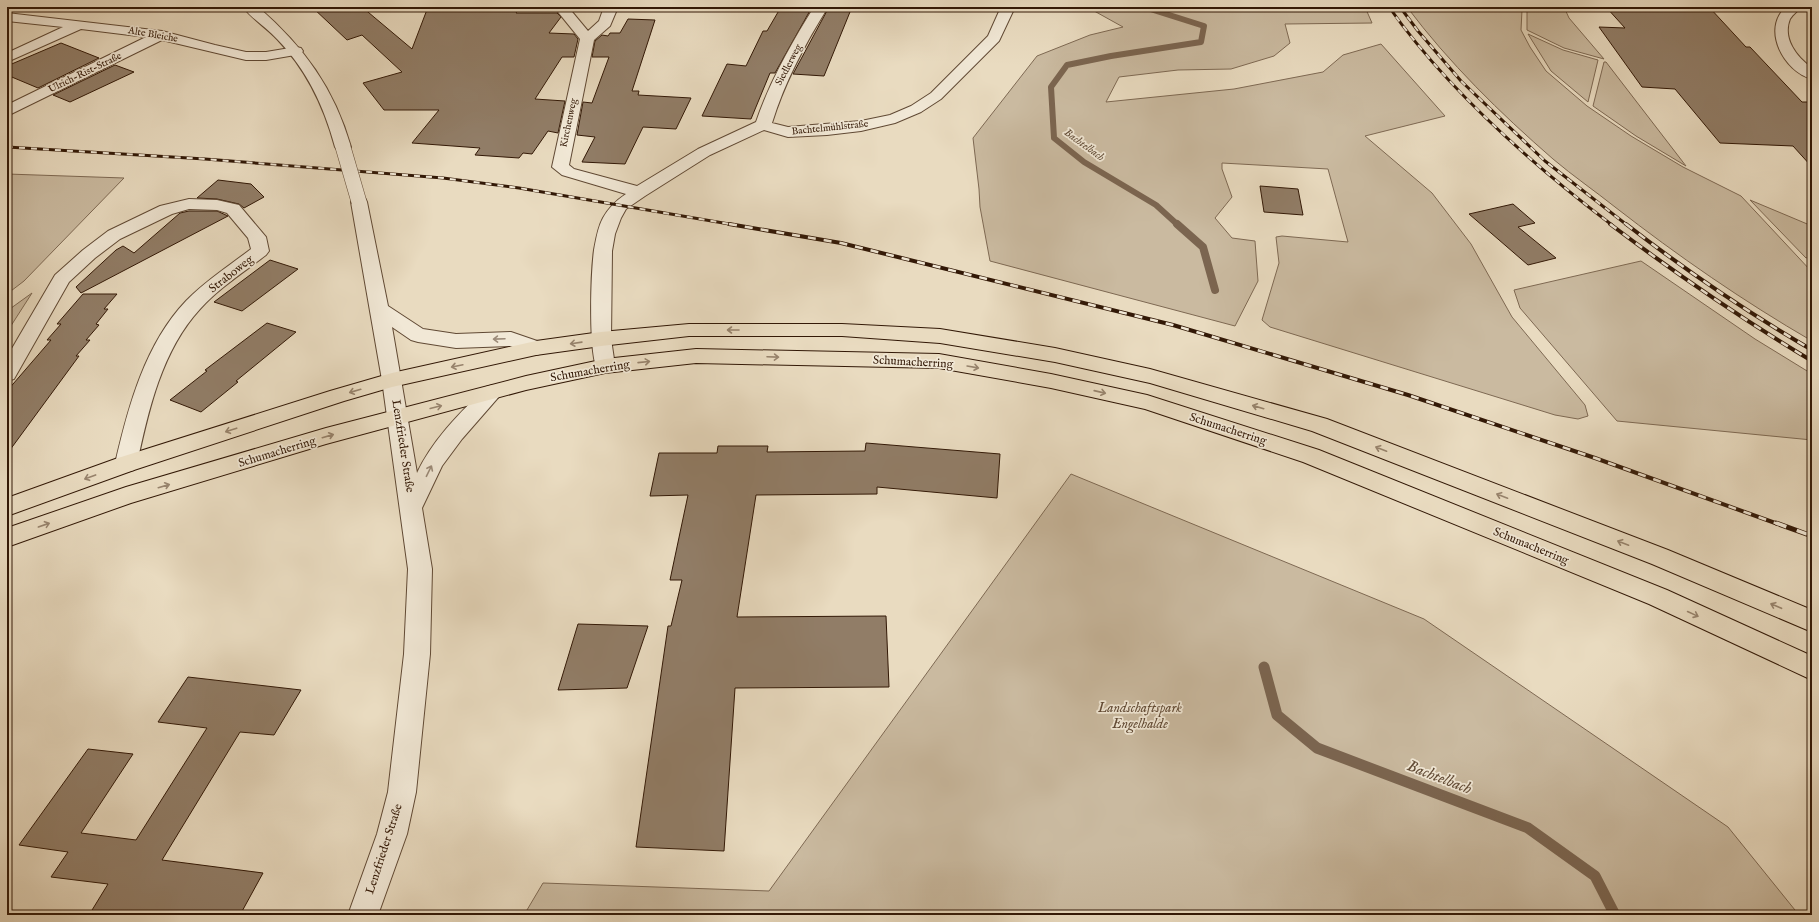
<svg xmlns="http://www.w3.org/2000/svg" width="1819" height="922" font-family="'IM FELL English',serif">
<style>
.green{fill:#cabaa0;stroke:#7e6953}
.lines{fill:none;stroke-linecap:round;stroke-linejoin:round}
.stream-far2{stroke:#7b6550;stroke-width:6}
.stream-far1{stroke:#7b6550;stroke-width:8}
.stream{stroke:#7b6550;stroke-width:11}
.building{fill:#917d67;stroke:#321806}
.minor-casing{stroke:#604934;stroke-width:2}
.tertiary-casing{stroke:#604934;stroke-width:2}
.primary-casing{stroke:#321806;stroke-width:2}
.minor{fill:#f1e8d6;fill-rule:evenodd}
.tertiary{fill:#f1e8d6;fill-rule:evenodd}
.primary{fill:#e9dbc0;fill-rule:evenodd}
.rail-far2-casing{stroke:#321806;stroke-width:3}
.rail-far1-casing{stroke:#321806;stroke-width:4}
.rail-casing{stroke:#321806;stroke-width:5}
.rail-far2{stroke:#f1e8d6;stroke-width:2;stroke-dasharray:6;stroke-linecap:butt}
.rail-far1{stroke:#f1e8d6;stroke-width:2.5;stroke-dasharray:8;stroke-linecap:butt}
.rail{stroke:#f1e8d6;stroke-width:3.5;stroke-dasharray:11;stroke-linecap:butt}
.tertiary-bridge-casing{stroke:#604934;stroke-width:16;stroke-linecap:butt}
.tertiary-bridge{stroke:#f1e8d6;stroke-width:15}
.oneway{stroke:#97836c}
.oneway2{stroke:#9b8a78}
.labels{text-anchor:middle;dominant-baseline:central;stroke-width:3.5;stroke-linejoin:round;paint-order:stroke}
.far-street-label{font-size:10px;fill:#321806;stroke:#f1e8d6}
.far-water-label{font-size:11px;font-style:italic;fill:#624c37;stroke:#f1e8d6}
.street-label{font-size:12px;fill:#321806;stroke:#f1e8d6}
.near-park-label{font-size:14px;font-style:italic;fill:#604934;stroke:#f1e8d6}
.near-water-label{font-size:16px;font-style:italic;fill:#624c37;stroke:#f1e8d6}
</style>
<rect width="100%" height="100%" fill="#e9dbc0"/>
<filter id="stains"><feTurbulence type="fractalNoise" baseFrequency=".005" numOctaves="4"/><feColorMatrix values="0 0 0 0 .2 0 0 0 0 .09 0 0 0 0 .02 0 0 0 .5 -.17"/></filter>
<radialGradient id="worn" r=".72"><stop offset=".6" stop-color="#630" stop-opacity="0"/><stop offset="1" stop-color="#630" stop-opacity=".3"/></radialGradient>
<path class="green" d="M 1087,7 L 1365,7 L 1372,23 L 1285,24 L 1290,43 L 1274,56 L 1231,69 L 1178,70 L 1119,77 L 1106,102 L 1234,89 L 1323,72 L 1343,55 L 1381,44 L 1445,116 L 1365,136 L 1432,193 L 1471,244 L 1512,317 L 1585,405 L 1588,416 L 1578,419 L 1555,415 L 1270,327 L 1262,320 L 1279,263 L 1276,237 L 1282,236 L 1348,242 L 1328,169 L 1222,163 L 1222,169 L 1232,197 L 1215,218 L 1232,238 L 1255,241 L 1258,281 L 1235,326 L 990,261 L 980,207 L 979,189 L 973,138 L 1037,56 L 1090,35 L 1123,27 Z
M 1407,7 L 1564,7 L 1569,18 L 1604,59 L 1564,48 L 1527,30 L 1527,11 L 1522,10 L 1521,30 L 1530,47 L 1546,71 L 1587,106 L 1631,136 L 1683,167 L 1741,196 L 1812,272 L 1812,341 C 1743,301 1678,256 1615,207 C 1595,191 1573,176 1553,159 C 1500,113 1449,63 1407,7 Z
M 1528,34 L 1563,50 L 1598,60 L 1588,102 L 1551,71 Z
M 1604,62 L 1606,62 L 1686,166 L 1636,136 L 1593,106 Z
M 7,174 L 124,178 L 24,281 L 7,294 Z
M 1750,200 L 1812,226 L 1812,256 L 1806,258 Z
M 1641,261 L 1755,339 L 1812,374 L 1812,440 L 1617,421 L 1520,308 L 1514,290 Z
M 32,293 L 7,332 L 7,311 Z
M 1071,474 L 1424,619 L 1728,827 L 1799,915 L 524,915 L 543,883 L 769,891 Z"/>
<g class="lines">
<path class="stream-far2" d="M 1144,7 L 1204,26 L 1201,42 L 1111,56 L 1067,65 L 1051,87 L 1054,138 L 1084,162 L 1156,205 L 1178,225"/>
<path class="stream-far1" d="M 1177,224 L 1203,247 L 1215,290"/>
<path class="stream" d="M 1264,667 L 1277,715 L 1317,748 L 1528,828 L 1595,876 L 1615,915"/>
</g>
<path class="building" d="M 312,7 L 362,7 L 412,49 L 428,7 L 520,7 L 516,13 L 557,13 L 561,17 L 549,33 L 574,34 L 578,39 L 574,57 L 562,57 L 535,99 L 565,101 L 558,133 L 548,131 L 532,154 L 523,153 L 519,158 L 475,155 L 480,148 L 412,143 L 439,110 L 384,110 L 363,83 L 402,72 L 362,35 L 347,40 Z
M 781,7 L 812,7 L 775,73 L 770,73 L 751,119 L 702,116 L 727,64 L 746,66 L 763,31 L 767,31 Z
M 829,7 L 852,7 L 824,76 L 793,74 Z
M 1606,7 L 1709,7 L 1746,47 L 1750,47 L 1802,102 L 1812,102 L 1812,167 L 1793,146 L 1720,143 L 1675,89 L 1642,87 L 1599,27 L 1625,28 Z
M 628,19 L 655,20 L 632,91 L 639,91 L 638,95 L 691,98 L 676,129 L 643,127 L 625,164 L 582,162 L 595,137 L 577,135 L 583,102 L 592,103 L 609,57 L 592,57 L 595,41 L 602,35 L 608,36 L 610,33 L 620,33 Z
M 61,43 L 99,58 L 38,88 L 7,75 L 7,66 Z
M 115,65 L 134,72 L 70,102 L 53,95 Z
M 218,180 L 251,184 L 264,197 L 244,208 L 239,204 L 217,199 L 197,198 Z
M 1260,186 L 1298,189 L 1303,215 L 1264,212 Z
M 1513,204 L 1535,223 L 1518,227 L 1556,258 L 1528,265 L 1469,214 Z
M 189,211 L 217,211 L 228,216 L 81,293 L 76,287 L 116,250 L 123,246 L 134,253 L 180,213 Z
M 270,260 L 298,269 L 242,311 L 214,302 Z
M 83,294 L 117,294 L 104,309 L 108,309 L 96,324 L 99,325 L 86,340 L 90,340 L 76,356 L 79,356 L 7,454 L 7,391 L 51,340 L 47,340 L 61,324 L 57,324 Z
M 267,323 L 296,332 L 236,381 L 238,382 L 201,412 L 170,400 L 207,371 L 205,370 Z
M 866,443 L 1000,454 L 997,498 L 877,487 L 877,494 L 756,495 L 737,617 L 886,616 L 889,687 L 735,688 L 724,851 L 636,847 L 668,626 L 671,626 L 682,580 L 670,580 L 688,495 L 650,496 L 659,453 L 717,453 L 718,446 L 768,446 L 767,452 L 865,451 Z
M 578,624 L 648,626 L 627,688 L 558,690 Z
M 188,677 L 301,690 L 274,735 L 240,732 L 162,860 L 263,873 L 240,915 L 89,915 L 108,884 L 51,877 L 68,852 L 19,845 L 88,749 L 133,754 L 81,833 L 136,840 L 207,728 L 158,722 Z"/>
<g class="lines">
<defs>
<path id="minor" d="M 554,7 L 568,7 L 588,31 L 599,21 L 604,7 L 618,7 L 610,26 L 594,40 L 569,165 L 574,169 L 637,186 L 698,149 L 756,122 C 770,81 791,44 814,7 L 828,7 C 805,44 785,81 772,123 L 788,127 L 861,121 L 890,115 L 911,106 L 931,93 L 988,36 L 1001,7 L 1015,7 L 999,41 L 941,99 L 921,112 L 895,123 L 861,131 L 827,135 L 788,137 L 764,130 L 710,155 L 645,196 L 626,209 L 621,218 L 615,234 L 612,251 L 611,339 L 615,366 L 612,371 L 605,373 L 598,371 C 588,354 591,272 594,250 C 596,239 598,227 603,218 C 609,207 617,200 626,194 L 562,175 L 552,167 L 580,39 Z
M 1786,7 L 1801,7 C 1798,11 1793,14 1790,19 C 1782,39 1797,57 1812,68 L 1812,79 C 1784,72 1761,29 1786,7 Z
M 7,13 L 162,31 L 215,45 L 246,52 L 266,52 L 296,47 L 301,48 L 303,51 L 301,54 L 266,60 L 246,60 L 162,40 L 7,116 L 7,105 L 146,37 L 81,29 L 7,62 L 7,53 L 63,27 L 7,21 Z
M 189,199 L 217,200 L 239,205 L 266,237 L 269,251 L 266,255 C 244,272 219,288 200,309 C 162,350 148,411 137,464 L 134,470 L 126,472 L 118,470 L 115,464 C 128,407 145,344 186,301 C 205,281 229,266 251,249 L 248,238 L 227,213 L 217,210 L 189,209 L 172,214 L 120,239 L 95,258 L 69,282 L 14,379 L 7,381 L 7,357 L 55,275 L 83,250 L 108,231 L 160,206 Z"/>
<path id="tertiary" d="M 243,7 L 258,7 C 304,47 334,88 351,147 L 349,150 L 343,152 L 337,150 L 335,147 C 324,106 307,70 277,39 C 267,28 252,19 243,7 Z
M 359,197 L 365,198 L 367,202 L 388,306 L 423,329 L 456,334 L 511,332 L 543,343 L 546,348 L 543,353 L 536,355 L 510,346 L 456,348 L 418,342 L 411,340 L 392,327 L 417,473 C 433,439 460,413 486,387 L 493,385 L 500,387 L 503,392 L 462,439 L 442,466 L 422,508 L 432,569 L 430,654 L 416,792 L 407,834 L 378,915 L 348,915 L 377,834 L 388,792 L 404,654 L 408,569 L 382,380 L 351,202 L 353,198 Z"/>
<path id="primary" d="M 689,324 L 842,324 L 940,329 L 1055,348 L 1150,369 L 1327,419 L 1668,550 L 1812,610 L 1812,632 L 1652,564 L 1312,431 L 1150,383 L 1055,362 L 940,343 L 842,336 L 689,336 L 601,346 L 536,355 L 392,387 L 344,401 L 134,470 L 7,516 L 7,498 L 118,458 L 330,391 L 392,373 L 536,341 L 601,332 Z
M 696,349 L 939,354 L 1051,374 L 1147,395 L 1319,450 L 1667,590 L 1812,656 L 1812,680 L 1649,604 L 1303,462 L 1145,409 L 1051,388 L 939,368 L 696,363 L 605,373 L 526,390 L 326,444 L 131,503 L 7,547 L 7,528 L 126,487 L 326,428 L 526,376 L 605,359 Z"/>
</defs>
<use href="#minor" class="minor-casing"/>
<use href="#tertiary" class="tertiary-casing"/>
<use href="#primary" class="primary-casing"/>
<use href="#minor" class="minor"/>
<use href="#tertiary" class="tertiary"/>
<use href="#primary" class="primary"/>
<defs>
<path id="rail-far2" d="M 1389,7 C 1446,88 1533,165 1612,225
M 1400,7 L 1418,31 L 1461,81 L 1545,161 L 1627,225
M 7,147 L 205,159 L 443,178 L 519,188 L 735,225"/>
<path id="rail-far1" d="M 729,224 L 841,243 L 1173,325 L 1408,395 L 1595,458 L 1778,524
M 1610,224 C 1675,273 1742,319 1812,361
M 1626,224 C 1685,270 1747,312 1812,350"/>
<path id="rail" d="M 1776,523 L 1812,536"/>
</defs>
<use href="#rail-far2" class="rail-far2-casing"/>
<use href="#rail-far1" class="rail-far1-casing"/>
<use href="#rail" class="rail-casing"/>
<use href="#rail-far2" class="rail-far2"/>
<use href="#rail-far1" class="rail-far1"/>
<use href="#rail" class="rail"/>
<defs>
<path id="tertiary-bridge" d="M 343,147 L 359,202"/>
</defs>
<use href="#tertiary-bridge" class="tertiary-bridge-casing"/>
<use href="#tertiary-bridge" class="tertiary-bridge"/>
</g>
<defs><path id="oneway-shaft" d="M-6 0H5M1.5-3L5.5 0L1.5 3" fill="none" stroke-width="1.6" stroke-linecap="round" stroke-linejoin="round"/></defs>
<g class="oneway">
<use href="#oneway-shaft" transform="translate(733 330) rotate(180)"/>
<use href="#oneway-shaft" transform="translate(576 343) rotate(172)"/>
<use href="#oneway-shaft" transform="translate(773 357) rotate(2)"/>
<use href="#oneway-shaft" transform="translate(644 362) rotate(-6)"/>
<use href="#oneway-shaft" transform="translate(457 366) rotate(168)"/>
<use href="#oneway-shaft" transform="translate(973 367) rotate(10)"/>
<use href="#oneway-shaft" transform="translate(355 391) rotate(164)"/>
<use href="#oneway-shaft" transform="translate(1100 392) rotate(13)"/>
<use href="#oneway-shaft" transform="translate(436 407) rotate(-14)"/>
<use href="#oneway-shaft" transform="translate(1258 407) rotate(-164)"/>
<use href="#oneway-shaft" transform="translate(231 430) rotate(162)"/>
<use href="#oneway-shaft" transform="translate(328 436) rotate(-16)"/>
<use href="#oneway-shaft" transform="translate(1381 449) rotate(-159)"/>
<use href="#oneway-shaft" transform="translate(90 477) rotate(160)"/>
<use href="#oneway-shaft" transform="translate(164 486) rotate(-16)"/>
<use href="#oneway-shaft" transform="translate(1502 496) rotate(-159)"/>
<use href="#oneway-shaft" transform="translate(44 525) rotate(-19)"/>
<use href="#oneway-shaft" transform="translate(1623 543) rotate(-159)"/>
<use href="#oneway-shaft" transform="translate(1776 606) rotate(-157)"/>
<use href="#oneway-shaft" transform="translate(1693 614) rotate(25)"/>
</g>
<g class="oneway2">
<use href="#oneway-shaft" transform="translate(499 339) rotate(178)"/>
<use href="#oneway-shaft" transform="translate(429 471) rotate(-64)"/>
</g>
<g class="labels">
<g class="far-street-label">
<text transform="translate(153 35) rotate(10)">Alte Bleiche</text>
<text transform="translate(789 65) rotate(-62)">Siedlerweg</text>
<text transform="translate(85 73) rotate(-26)">Ulrich-Rist-Straße</text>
<text transform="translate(569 123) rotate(-78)">Kirchenweg</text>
<text transform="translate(830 128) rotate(-6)">Bachtelmühlstraße</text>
</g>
<g class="far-water-label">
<text transform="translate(1084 145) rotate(36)">Bachtelbach</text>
</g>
<g class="street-label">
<text transform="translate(231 274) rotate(-38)">Straboweg</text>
<text transform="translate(913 362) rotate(3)">Schumacherring</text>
<text transform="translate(590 371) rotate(-10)">Schumacherring</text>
<text transform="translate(1228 429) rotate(18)">Schumacherring</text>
<text transform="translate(403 446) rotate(81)">Lenzfrieder Straße</text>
<text transform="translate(277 452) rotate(-17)">Schumacherring</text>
<text transform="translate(1531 546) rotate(22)">Schumacherring</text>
<text transform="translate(384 849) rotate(-72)">Lenzfrieder Straße</text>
</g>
<g class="near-park-label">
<text x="1140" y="708">Landschaftspark<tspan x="1140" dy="16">Engelhalde</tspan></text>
</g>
<g class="near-water-label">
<text transform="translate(1439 778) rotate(21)">Bachtelbach</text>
</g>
</g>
<rect width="1819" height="922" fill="none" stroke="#e9dbc0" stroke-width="24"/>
<rect x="8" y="8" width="1803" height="906" fill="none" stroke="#321806" stroke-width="2"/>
<rect x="12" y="12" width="1795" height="898" fill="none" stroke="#321806"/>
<rect width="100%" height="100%" filter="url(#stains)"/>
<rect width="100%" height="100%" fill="url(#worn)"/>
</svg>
